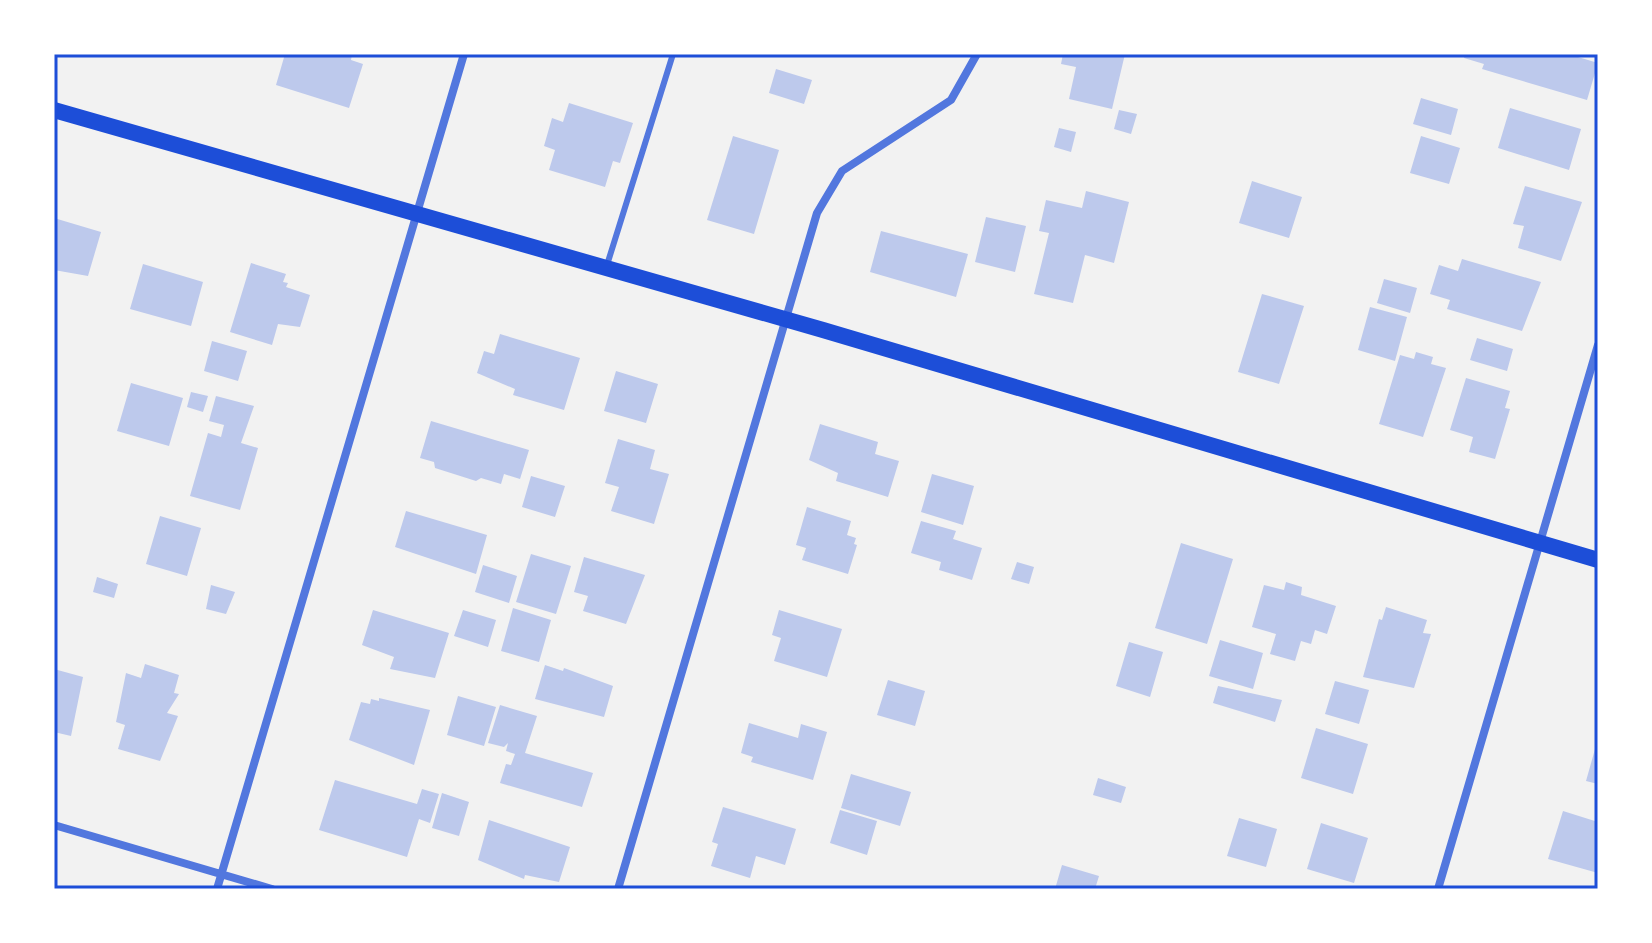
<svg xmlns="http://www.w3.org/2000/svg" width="1652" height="943" font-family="'Times New Roman',serif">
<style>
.building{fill:#bdc9ec}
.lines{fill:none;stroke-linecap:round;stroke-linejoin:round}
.service{stroke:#5277de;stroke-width:6}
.minor{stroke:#5277de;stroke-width:8}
.secondary{stroke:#1d4ed8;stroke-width:16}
.neatline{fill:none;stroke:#1d4ed8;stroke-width:3}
</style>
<rect width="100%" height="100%" fill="#f2f2f2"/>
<path class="building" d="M 285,54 L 352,54 L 351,60 L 363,64 L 349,108 L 276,85 Z
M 1063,54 L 1125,54 L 1112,109 L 1069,99 L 1076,67 L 1061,64 Z
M 1465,54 L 1568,54 L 1598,63 L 1587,100 L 1482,69 L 1484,64 L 1464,58 Z
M 776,69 L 812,80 L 804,104 L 769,93 Z
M 1421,98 L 1458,109 L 1451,135 L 1413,124 Z
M 569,103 L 633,123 L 620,163 L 613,161 L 605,187 L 549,170 L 555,150 L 544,146 L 552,118 L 563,122 Z
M 1510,108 L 1581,129 L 1569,170 L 1498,148 Z
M 1119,110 L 1137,114 L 1131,134 L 1114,129 Z
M 1059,128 L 1076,132 L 1071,152 L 1054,147 Z
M 733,136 L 779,150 L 754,234 L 707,220 Z
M 1421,136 L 1460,148 L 1449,184 L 1410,173 Z
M 1252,181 L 1302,197 L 1289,238 L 1239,223 Z
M 1525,186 L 1582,202 L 1561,261 L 1518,248 L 1524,226 L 1513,224 Z
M 1086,191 L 1129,202 L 1114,263 L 1085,255 L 1073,303 L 1034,294 L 1049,233 L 1039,231 L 1046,200 L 1082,208 Z
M 986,217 L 1026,226 L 1015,272 L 975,262 Z
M 54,218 L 101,232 L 88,276 L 54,270 Z
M 881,231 L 968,254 L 956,297 L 870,272 Z
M 1462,259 L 1541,282 L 1522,331 L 1447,309 L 1450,300 L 1430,294 L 1439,265 L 1458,271 Z
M 251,263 L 286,274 L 283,282 L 288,283 L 286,287 L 310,295 L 300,327 L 278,324 L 272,345 L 230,332 Z
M 143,264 L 203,282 L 191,326 L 130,309 Z
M 1384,279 L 1417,288 L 1410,313 L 1377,303 Z
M 1262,294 L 1304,306 L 1279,384 L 1238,372 Z
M 1370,307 L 1407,317 L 1395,361 L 1358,350 Z
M 500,334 L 580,358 L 564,410 L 513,395 L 515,389 L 477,373 L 484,351 L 494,354 Z
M 1477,338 L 1513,349 L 1507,371 L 1470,360 Z
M 212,341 L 247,351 L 238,381 L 204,371 Z
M 1416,352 L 1433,357 L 1431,364 L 1446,368 L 1423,437 L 1379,424 L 1400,355 L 1414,359 Z
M 616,371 L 658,384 L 646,423 L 604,411 Z
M 1466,378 L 1510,391 L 1505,408 L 1510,409 L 1495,459 L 1469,452 L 1473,437 L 1450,430 Z
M 131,383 L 183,398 L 169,446 L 117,431 Z
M 191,392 L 208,396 L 203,412 L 187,407 Z
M 216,396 L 254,406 L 241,443 L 258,448 L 240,510 L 190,496 L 208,433 L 221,437 L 224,425 L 209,421 Z
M 431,421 L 529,450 L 520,479 L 504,474 L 501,484 L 481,478 L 476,481 L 435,468 L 434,462 L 420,458 Z
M 820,424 L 878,442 L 875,454 L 899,461 L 888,497 L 836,481 L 838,473 L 809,460 Z
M 618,439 L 655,450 L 650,469 L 669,474 L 654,524 L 611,511 L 619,487 L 605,483 Z
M 932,474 L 974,486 L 963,525 L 921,512 Z
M 531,476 L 565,486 L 555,517 L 522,507 Z
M 807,507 L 851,521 L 847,535 L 856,538 L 854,544 L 857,545 L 848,574 L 802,560 L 806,548 L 796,545 Z
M 406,511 L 487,535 L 476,574 L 395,547 Z
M 160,516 L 201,528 L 187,576 L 146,564 Z
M 921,521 L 956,531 L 953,539 L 982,548 L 972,580 L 939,570 L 941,562 L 911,553 Z
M 1181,543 L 1233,559 L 1207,644 L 1155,628 Z
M 531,554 L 571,566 L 556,614 L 516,602 Z
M 584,557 L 645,575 L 626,624 L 583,611 L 588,596 L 574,592 Z
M 1017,562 L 1034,567 L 1029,584 L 1011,579 Z
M 483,565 L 517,576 L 509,603 L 475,592 Z
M 97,577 L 118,584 L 114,598 L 93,592 Z
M 1286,582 L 1302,587 L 1301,595 L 1336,606 L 1327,634 L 1315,630 L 1311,644 L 1301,641 L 1295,661 L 1270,654 L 1276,634 L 1252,627 L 1264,585 L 1284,590 Z
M 211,585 L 235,592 L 226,614 L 206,609 Z
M 1386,607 L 1427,620 L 1423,633 L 1431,634 L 1414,688 L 1363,677 L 1379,619 L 1382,620 Z
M 513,608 L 551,620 L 539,662 L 501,651 Z
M 373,610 L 449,633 L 435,678 L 390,669 L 394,657 L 362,645 Z
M 463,610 L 496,620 L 488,647 L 454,636 Z
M 779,610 L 842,629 L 827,677 L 774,661 L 781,638 L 772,635 Z
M 1220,640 L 1263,653 L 1253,689 L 1209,676 Z
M 1129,642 L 1163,652 L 1150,697 L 1116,686 Z
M 145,664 L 179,675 L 174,693 L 179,694 L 167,713 L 178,716 L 160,761 L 118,749 L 125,725 L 116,722 L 126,673 L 141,678 Z
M 545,665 L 563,671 L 564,668 L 613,686 L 604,717 L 535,699 Z
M 54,669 L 83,677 L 71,736 L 54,732 Z
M 888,680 L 925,691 L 915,726 L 877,715 Z
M 1335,681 L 1369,690 L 1359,724 L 1325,714 Z
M 1218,686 L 1282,700 L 1275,722 L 1213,703 Z
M 458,696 L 496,707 L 484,746 L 447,735 Z
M 379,698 L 430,710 L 414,765 L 349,740 L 361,702 L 370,704 L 371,699 L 379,701 Z
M 500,705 L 537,716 L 525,753 L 593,773 L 582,807 L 500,783 L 506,764 L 511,765 L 515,754 L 506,751 L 508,743 L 504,747 L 488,743 Z
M 749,723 L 798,738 L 801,724 L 827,732 L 813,780 L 751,762 L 753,757 L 741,753 Z
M 1316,728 L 1368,744 L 1353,794 L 1301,778 Z
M 1597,742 L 1598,742 L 1598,784 L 1586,781 Z
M 851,774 L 911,792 L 900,826 L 841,808 Z
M 1098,778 L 1126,787 L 1121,803 L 1093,795 Z
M 335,780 L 417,804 L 422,789 L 439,794 L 430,823 L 419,819 L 407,857 L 319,830 Z
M 442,793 L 469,802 L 459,836 L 432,828 Z
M 723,807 L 796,829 L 785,865 L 756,856 L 750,878 L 711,866 L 718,844 L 712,842 Z
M 840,810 L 877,821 L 867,855 L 830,843 Z
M 1563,811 L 1598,822 L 1598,873 L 1548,859 Z
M 1239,818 L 1277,829 L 1266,867 L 1227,856 Z
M 489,820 L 570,847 L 559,882 L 525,875 L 524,879 L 478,860 Z
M 1321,823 L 1368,838 L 1354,883 L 1307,869 Z
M 1062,865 L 1099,876 L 1095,889 L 1055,889 Z"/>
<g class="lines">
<path class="service" d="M 607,265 L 673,54"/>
<path class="minor" d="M 54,825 L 272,889
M 217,889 L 464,54
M 618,889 L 817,213 L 842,171 L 951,100 L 977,54
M 1438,889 L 1598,345"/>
<path class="secondary" d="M 54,110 L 823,330 L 1598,560"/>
</g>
<rect width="1652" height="943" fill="none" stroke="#ffffff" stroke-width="112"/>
<rect x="56" y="56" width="1540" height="831" class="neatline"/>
</svg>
